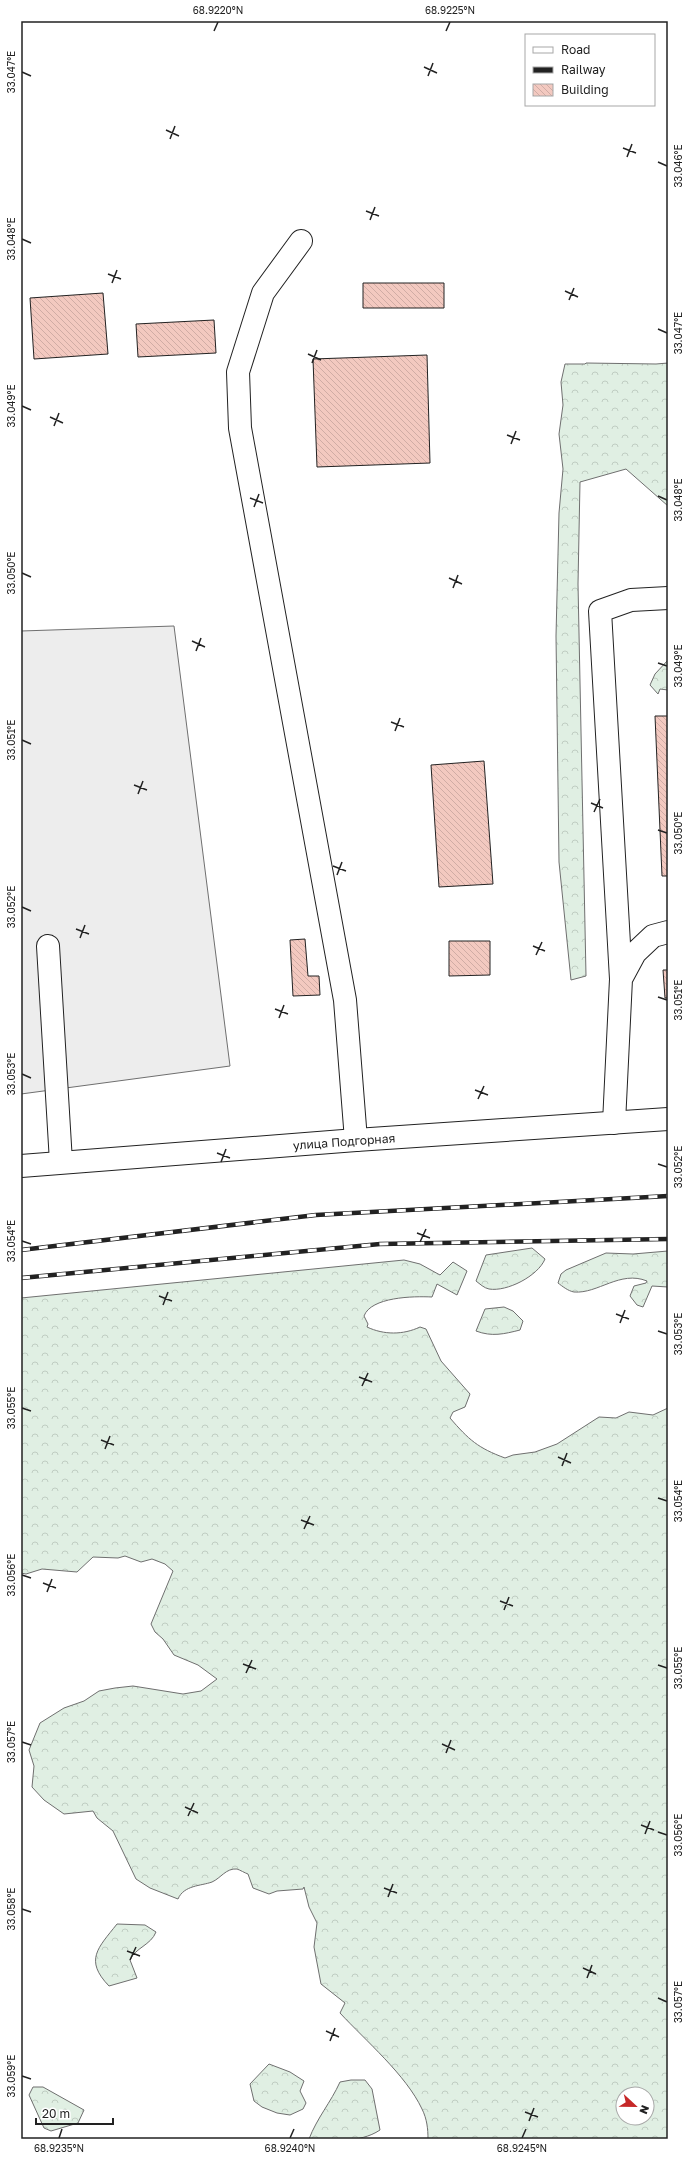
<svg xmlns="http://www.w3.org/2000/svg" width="689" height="2160" font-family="'Golos Text',sans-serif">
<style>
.forest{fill:url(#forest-crowns);stroke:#6f6f6f;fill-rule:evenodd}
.parking{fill:#ededed;stroke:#6f6f6f}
.building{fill:url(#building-back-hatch);stroke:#222}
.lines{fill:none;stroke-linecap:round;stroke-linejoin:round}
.minor-casing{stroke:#222;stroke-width:24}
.major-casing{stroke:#222;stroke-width:24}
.minor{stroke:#fff;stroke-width:22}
.major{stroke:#fff;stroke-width:22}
.rail-casing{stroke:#222;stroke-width:4.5}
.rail{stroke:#fff;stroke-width:3;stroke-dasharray:9;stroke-linecap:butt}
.ticks{fill:none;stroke:#222;stroke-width:1.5}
.labels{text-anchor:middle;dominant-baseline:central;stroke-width:3;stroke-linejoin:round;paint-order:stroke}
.street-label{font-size:12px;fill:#222;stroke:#fff}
.neatline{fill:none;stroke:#222;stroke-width:1.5}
.ticks-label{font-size:10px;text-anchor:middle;fill:#222}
</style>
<defs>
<pattern id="forest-crowns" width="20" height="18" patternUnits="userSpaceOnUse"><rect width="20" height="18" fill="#e0efe3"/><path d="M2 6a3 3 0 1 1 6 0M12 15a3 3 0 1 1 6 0" fill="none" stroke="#c0cdc2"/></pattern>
<pattern id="building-back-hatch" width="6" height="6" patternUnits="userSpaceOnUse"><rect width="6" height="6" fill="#f3c9c0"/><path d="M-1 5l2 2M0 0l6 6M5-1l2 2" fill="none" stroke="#d0aca5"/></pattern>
</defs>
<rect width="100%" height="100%" fill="#fff"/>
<path class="forest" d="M 586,363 L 656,364 L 668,363 L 668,506 L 626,469 L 580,482 L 578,584 L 586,976 L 571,980 L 559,862 L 556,636 L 559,513 L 563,469 L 559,434 L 563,405 L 561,382 L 565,364 L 585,364 Z
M 668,660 L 668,690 L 660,689 L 658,694 L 650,685 L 655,674 Z
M 532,1248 L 545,1259 C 538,1276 507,1292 489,1289 C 484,1288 480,1284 476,1281 L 486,1255 Z
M 668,1251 L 668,1287 L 652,1286 L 643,1307 L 637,1305 L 630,1296 L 634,1286 L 646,1283 L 647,1281 C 620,1270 598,1294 574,1292 C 568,1291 562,1286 558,1283 L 561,1274 L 566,1270 L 606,1253 L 633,1254 Z
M 404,1260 L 420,1264 L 440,1275 L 453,1262 L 467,1271 L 457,1295 L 437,1284 L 432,1297 C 413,1296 371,1297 364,1316 L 368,1324 L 367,1327 C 384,1335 403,1335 420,1327 L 426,1329 L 441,1361 L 470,1394 L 465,1407 L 453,1412 L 450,1418 C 469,1440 478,1448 505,1458 L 513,1455 L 535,1452 L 557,1444 L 599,1417 L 616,1418 L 629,1412 L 653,1415 L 668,1408 L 668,2139 L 428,2139 C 428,2129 427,2119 422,2109 C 406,2075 366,2041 340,2013 L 345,2003 L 321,1984 L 314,1947 L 317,1923 L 309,1907 L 304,1887 L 303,1889 L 277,1891 L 269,1894 L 253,1888 L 248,1874 C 245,1873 240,1870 237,1869 C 226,1868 221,1878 212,1882 C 201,1886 184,1885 178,1899 L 150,1888 L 136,1879 L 113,1831 L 97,1818 L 93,1811 L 64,1814 L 44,1800 L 32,1787 L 34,1766 L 29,1750 L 40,1723 L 64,1708 L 84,1701 L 99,1691 L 115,1688 L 133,1686 L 183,1694 L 201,1691 L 217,1679 L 198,1665 L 174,1655 L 163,1639 L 155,1632 L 151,1624 L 173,1571 L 165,1564 L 152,1559 L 141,1562 L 125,1556 L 118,1558 L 93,1557 L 77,1572 L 42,1569 L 26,1574 L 21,1573 L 21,1298 ZM 623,2094 L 647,2094 L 647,2118 L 623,2118 Z
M 504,1307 L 513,1311 L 523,1321 L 520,1330 C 504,1334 492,1337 476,1331 L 485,1309 Z
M 117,1924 L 145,1925 L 156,1932 C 151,1945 135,1948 130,1960 L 137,1978 L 109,1986 C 84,1960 98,1948 117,1924 Z
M 269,2064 L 290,2072 L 304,2081 L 300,2091 L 306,2103 L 303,2109 L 290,2115 L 277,2113 L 262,2107 L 254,2101 L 250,2084 Z
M 351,2080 L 365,2080 L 372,2089 L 380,2130 C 359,2144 333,2139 309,2139 C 317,2118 331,2102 340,2082 Z
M 33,2087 L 43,2087 L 84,2110 L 78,2123 L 51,2131 L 44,2128 L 29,2095 Z"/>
<path class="parking" d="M 174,626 L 230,1066 L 21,1094 L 21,631 Z"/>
<path class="building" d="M 363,283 L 444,283 L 444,308 L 363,308 Z
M 103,293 L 108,354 L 34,359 L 30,298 Z
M 214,320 L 216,353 L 138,357 L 136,324 Z
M 427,355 L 430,463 L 317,467 L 313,359 Z
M 655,716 L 668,716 L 668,876 L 662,876 Z
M 484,761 L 493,884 L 439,887 L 431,765 Z
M 305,939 L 308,976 L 319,976 L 320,995 L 293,996 L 290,940 Z
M 449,941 L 490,941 L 490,975 L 449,976 Z
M 663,970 L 668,970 L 668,998 L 665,998 Z"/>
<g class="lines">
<defs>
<path id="minor" d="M 301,241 L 263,293 L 238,372 L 240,428 L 345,1000 L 356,1140
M 48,946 L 61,1162
M 621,979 L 600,611 L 631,600 L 668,598
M 614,1123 L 621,979 L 635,953 L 653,936 L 668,932"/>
<g id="major">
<path id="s1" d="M 21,1166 L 356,1140 L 668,1119"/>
</g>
</defs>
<use href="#minor" class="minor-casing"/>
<use href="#major" class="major-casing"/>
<use href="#minor" class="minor"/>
<use href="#major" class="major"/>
<defs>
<path id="rail" d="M 21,1250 L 316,1215 L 668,1196
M 21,1278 L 380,1244 L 668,1239"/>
</defs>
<use href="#rail" class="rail-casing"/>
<use href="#rail" class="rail"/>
</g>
<path class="ticks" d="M 214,31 L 218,22M 446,31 L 450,22M 424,67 L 437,73M 22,72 L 31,76M 428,76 L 433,63M 166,130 L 179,136M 170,139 L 175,126M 623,148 L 636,153M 627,157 L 632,144M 658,162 L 667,166M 366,211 L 379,216M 370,220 L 375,207M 22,239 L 31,243M 108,274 L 121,279M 112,283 L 117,270M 565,291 L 578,297M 569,300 L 574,288M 658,329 L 667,333M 308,354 L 321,360M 312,363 L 317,350M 22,406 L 31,410M 50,417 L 63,423M 54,426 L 59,413M 507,435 L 520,440M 511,444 L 516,431M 658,496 L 667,500M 250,498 L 263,503M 254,507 L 259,494M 22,573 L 31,577M 449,578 L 462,584M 453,588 L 458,575M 192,641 L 205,647M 196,651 L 201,638M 658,663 L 667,666M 391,722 L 404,727M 395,731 L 400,718M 22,740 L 31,744M 134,785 L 147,790M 138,794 L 143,781M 591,803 L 603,808M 594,812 L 600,799M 658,830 L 667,833M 333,866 L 346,871M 337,875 L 342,862M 22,907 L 31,911M 76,929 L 89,934M 80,938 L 85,925M 533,946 L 545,951M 536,955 L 542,942M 658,997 L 667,1000M 275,1009 L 288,1014M 279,1018 L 284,1005M 22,1074 L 31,1078M 475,1090 L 488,1095M 478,1099 L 484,1086M 217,1153 L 230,1158M 221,1162 L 226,1149M 658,1164 L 667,1167M 417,1233 L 430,1238M 22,1241 L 31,1244M 420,1242 L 426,1229M 159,1296 L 172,1301M 163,1305 L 168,1292M 616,1314 L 629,1319M 620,1323 L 625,1310M 658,1331 L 667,1334M 359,1377 L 372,1382M 362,1386 L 368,1373M 22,1408 L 31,1411M 101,1440 L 114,1445M 105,1449 L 110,1436M 558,1457 L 571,1463M 562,1466 L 567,1453M 658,1498 L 667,1501M 301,1520 L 314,1525M 304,1529 L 310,1516M 22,1575 L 31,1578M 43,1583 L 56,1588M 47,1592 L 52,1579M 500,1601 L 513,1606M 504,1610 L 509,1597M 243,1664 L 256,1669M 658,1665 L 667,1668M 246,1673 L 252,1660M 22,1742 L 31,1745M 442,1744 L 455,1750M 446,1753 L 451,1740M 185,1807 L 198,1813M 188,1816 L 194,1803M 641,1825 L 654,1830M 658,1832 L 667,1835M 645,1834 L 650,1821M 384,1888 L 397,1893M 388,1897 L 393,1884M 22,1909 L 31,1912M 127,1951 L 140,1956M 130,1960 L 136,1947M 583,1968 L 596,1974M 587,1978 L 592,1965M 658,1998 L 667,2002M 326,2031 L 339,2037M 330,2041 L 335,2028M 22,2076 L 31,2079M 525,2112 L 538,2117M 529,2121 L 534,2108M 59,2138 L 62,2129M 290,2138 L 294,2129M 522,2138 L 526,2129"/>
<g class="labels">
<g class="street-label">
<text stroke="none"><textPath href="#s1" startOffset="324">улица Подгорная</textPath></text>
</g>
</g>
<rect width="689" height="2160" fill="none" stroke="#ffffff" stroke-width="44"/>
<rect x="525" y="34" width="130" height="72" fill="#ffffff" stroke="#a7a7a7"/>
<rect x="533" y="47" width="20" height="6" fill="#ffffff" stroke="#a7a7a7"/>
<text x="561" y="54" font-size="12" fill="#222222">Road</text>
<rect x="533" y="67" width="20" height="6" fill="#222222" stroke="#a7a7a7"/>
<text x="561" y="74" font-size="12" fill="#222222">Railway</text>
<rect x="533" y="84" width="20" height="12" fill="url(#building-back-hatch)" stroke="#a7a7a7"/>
<text x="561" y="94" font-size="12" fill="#222222">Building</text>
<g transform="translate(635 2106) rotate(112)"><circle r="19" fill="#ffffff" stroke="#a7a7a7"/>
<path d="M0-3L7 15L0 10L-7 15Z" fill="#c62828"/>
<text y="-6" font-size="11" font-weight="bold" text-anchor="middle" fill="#222222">N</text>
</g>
<path d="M36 2118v6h77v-6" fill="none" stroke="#222222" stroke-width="2"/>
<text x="42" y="2118" font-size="12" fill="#222222" stroke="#ffffff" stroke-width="3" paint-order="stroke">20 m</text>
<rect x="22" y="22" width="645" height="2116" class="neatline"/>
<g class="ticks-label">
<text x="218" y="14">68.9220°N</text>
<text x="450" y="14">68.9225°N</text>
<text transform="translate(11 72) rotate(-90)" y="4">33.047°E</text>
<text transform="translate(678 166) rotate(-90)" y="4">33.046°E</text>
<text transform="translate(11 239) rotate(-90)" y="4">33.048°E</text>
<text transform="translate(678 333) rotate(-90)" y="4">33.047°E</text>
<text transform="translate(11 406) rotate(-90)" y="4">33.049°E</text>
<text transform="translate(678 500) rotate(-90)" y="4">33.048°E</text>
<text transform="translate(11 573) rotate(-90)" y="4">33.050°E</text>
<text transform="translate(678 666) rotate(-90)" y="4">33.049°E</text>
<text transform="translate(11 740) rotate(-90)" y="4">33.051°E</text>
<text transform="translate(678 833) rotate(-90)" y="4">33.050°E</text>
<text transform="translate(11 907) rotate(-90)" y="4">33.052°E</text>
<text transform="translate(678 1000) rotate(-90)" y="4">33.051°E</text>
<text transform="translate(11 1074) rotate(-90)" y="4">33.053°E</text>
<text transform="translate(678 1167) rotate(-90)" y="4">33.052°E</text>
<text transform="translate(11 1241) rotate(-90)" y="4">33.054°E</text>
<text transform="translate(678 1334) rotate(-90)" y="4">33.053°E</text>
<text transform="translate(11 1408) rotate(-90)" y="4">33.055°E</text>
<text transform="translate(678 1501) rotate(-90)" y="4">33.054°E</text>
<text transform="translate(11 1575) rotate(-90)" y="4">33.056°E</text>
<text transform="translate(678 1668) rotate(-90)" y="4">33.055°E</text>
<text transform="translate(11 1742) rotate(-90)" y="4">33.057°E</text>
<text transform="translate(678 1835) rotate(-90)" y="4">33.056°E</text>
<text transform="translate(11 1909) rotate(-90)" y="4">33.058°E</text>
<text transform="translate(678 2002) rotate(-90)" y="4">33.057°E</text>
<text transform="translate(11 2076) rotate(-90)" y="4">33.059°E</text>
<text x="59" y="2152">68.9235°N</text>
<text x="290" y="2152">68.9240°N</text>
<text x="522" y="2152">68.9245°N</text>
</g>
</svg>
